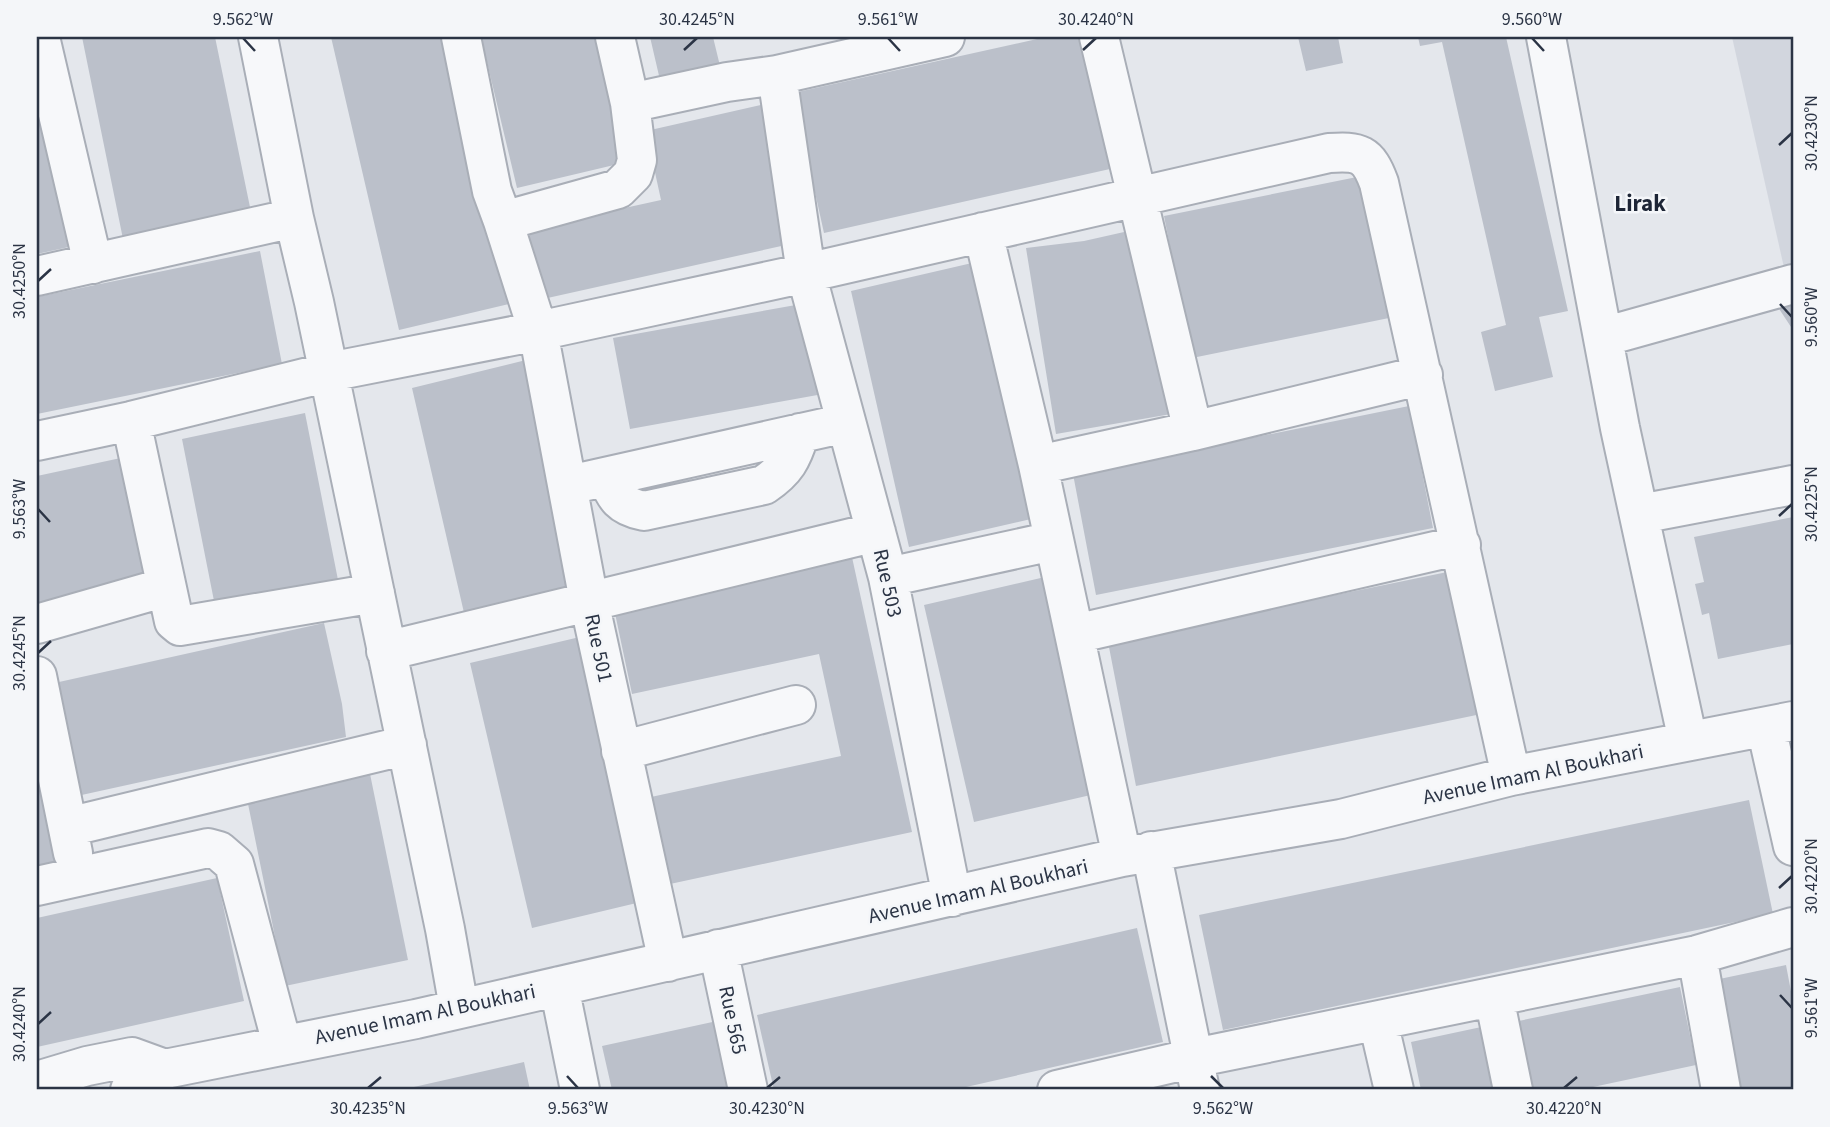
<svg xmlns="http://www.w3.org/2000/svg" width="1830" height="1127" font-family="'Source Sans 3',sans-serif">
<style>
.built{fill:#d2d6de}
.building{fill:#bbc0ca}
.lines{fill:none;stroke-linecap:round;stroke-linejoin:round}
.minor-casing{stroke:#a9aeb7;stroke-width:42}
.minor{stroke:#f7f8fa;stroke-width:38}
.ticks{fill:none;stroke:#2b3445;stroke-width:2.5}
.labels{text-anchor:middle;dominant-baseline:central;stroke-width:5;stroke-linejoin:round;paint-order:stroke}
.street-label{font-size:21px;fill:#2b3445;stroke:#f4f6f9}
.neighbourhood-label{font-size:23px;font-weight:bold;fill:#1d2536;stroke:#f4f6f9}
.neatline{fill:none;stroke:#2b3445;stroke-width:2.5}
.ticks-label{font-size:18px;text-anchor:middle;fill:#2b3445}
</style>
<rect width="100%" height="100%" fill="#e4e7ec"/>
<path class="built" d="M 1732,37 L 1793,37 L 1793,270 L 1785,272 Z"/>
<path class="building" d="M 82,37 L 215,37 L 251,212 L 123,239 Z
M 331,37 L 451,37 L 513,303 L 399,330 Z
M 481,37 L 602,37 L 631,161 L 517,188 Z
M 650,37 L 713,37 L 720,66 L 660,80 Z
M 1046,37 L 1081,37 L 1110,169 L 824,233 L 793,93 Z
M 1298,37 L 1338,37 L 1343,63 L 1306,71 Z
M 1418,37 L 1506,37 L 1568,311 L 1539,317 L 1553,377 L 1495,391 L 1481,332 L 1506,325 L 1442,42 L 1420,46 Z
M 37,73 L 78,245 L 37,254 Z
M 765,104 L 795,243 L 534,301 L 520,231 L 661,200 L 646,131 Z
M 1362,176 L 1389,318 L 1192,358 L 1164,216 Z
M 1133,230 L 1177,413 L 1056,434 L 1026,248 L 1084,241 Z
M 260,251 L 282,364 L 37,414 L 37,297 Z
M 972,263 L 1031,519 L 909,547 L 851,291 Z
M 1793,292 L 1793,330 L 1772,298 Z
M 807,303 L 823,394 L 630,429 L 613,338 Z
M 526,360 L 580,590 L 465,617 L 412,388 Z
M 1409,406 L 1433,528 L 1096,595 L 1073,474 Z
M 305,413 L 339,585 L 216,611 L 182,439 Z
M 130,456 L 156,578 L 37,605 L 37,476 Z
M 1793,517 L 1793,644 L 1718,659 L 1709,613 L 1702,615 L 1695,584 L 1704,582 L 1694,537 Z
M 850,548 L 912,832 L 670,884 L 651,797 L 841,756 L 819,654 L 632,694 L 612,599 Z
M 1457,570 L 1486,713 L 1136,786 L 1108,642 Z
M 1045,577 L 1095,794 L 974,822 L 924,605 Z
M 324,623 L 342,704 L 346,737 L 77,796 L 75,761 L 59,682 Z
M 584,636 L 645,901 L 532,928 L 470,663 Z
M 37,760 L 61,875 L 37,880 Z
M 369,769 L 408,960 L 285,986 L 246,794 Z
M 1749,800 L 1773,914 L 1223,1030 L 1199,915 Z
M 217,878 L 244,1001 L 37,1047 L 37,918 Z
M 1137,928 L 1163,1042 L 953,1090 L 774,1090 L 757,1015 Z
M 1786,965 L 1793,1002 L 1793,1090 L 1733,1090 L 1710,981 Z
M 1680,987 L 1696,1065 L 1579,1090 L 1523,1090 L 1509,1023 Z
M 717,1021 L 732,1090 L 612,1090 L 602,1046 Z
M 1486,1026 L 1500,1090 L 1421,1090 L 1411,1042 Z
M 524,1062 L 530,1090 L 405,1090 L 405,1089 Z"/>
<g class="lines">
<defs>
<path id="minor" d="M 40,37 L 93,264
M 258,37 L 294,218 L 314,302 L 445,929 L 459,1008
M 461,37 L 492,191 L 503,221
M 615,37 L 630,103 L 637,160 L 633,174 L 618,189 L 503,221 L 538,331 L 589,601 L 668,962
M 1099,37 L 1193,431
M 1546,37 L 1620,428 L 1688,741
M 777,75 L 806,273 L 888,577 L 952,897
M 630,103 L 727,82 L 777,75 L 945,37
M 983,232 L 1038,465 L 1122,857
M 37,276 L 294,218
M 1603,337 L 1793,284
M 131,421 L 174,621 L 180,626 L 375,593
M 37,441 L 131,421 L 329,372 L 538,331 L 806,273 L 1329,153 C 1359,151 1368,153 1379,183 L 1511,776
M 1038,465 L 1193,431 L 1423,375
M 607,477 C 616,498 620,506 644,511 L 764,485 C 786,470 792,459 800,433
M 569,485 L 846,423
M 1640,514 L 1793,485
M 888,577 L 1053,541
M 37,624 L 166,587
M 1075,634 L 1461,545
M 386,651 L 876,532
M 37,676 L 73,853
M 1766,727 L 1793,846
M 621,751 L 796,705
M 68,827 L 407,745
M 1151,851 L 1200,1090
M 37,886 L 208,848 L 219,851 L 234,864 L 282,1044
M 718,949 L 748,1090
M 1697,955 L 1721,1090
M 559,986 L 580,1090
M 1494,997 L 1513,1090
M 1378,1021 L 1394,1090
M 37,1081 L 87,1066 L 132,1057 L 165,1069
M 130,1090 L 165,1069 L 416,1019 L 1122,857 L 1341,819 L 1511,776 L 1793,721
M 1057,1090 L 1194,1058 L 1697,955 L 1793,927"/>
</defs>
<use href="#minor" class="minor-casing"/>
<use href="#minor" class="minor"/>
</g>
<path class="ticks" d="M 243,38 L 255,51M 888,38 L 900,51M 1532,38 L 1544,51M 684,50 L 697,38M 1083,50 L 1096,38M 1779,145 L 1792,133M 38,281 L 51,269M 1780,304 L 1792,317M 38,509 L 50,522M 1779,516 L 1792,504M 38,653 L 51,641M 1779,888 L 1792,876M 1780,995 L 1792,1008M 38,1024 L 51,1012M 567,1076 L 578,1088M 1211,1076 L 1223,1088M 368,1088 L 381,1077M 767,1088 L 780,1077M 1564,1088 L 1577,1077"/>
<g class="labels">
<g class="street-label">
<text transform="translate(888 583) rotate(77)">Rue 503</text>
<text transform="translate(599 648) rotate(78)">Rue 501</text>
<text transform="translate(1533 774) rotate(-12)">Avenue Imam Al Boukhari</text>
<text transform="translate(978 891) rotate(-13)">Avenue Imam Al Boukhari</text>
<text transform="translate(425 1014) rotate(-12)">Avenue Imam Al Boukhari</text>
<text transform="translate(733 1020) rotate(78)">Rue 565</text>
</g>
<g class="neighbourhood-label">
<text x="1640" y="203">Lirak</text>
</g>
</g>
<rect width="1830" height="1127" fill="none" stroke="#f4f6f9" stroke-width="77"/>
<rect x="38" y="38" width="1754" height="1050" class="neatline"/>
<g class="ticks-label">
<text x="243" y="25">9.562°W</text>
<text x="697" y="25">30.4245°N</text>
<text x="888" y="25">9.561°W</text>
<text x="1096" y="25">30.4240°N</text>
<text x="1532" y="25">9.560°W</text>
<text transform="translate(1811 133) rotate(-90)" y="6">30.4230°N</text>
<text transform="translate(19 281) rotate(-90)" y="6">30.4250°N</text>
<text transform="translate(1811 317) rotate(-90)" y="6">9.560°W</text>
<text transform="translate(1811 504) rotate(-90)" y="6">30.4225°N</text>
<text transform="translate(19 509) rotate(-90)" y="6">9.563°W</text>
<text transform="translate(19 653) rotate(-90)" y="6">30.4245°N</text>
<text transform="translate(1811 876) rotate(-90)" y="6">30.4220°N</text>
<text transform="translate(1811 1008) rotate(-90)" y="6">9.561°W</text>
<text transform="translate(19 1024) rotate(-90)" y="6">30.4240°N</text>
<text x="368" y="1114">30.4235°N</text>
<text x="578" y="1114">9.563°W</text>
<text x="767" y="1114">30.4230°N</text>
<text x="1223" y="1114">9.562°W</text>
<text x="1564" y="1114">30.4220°N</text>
</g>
</svg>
